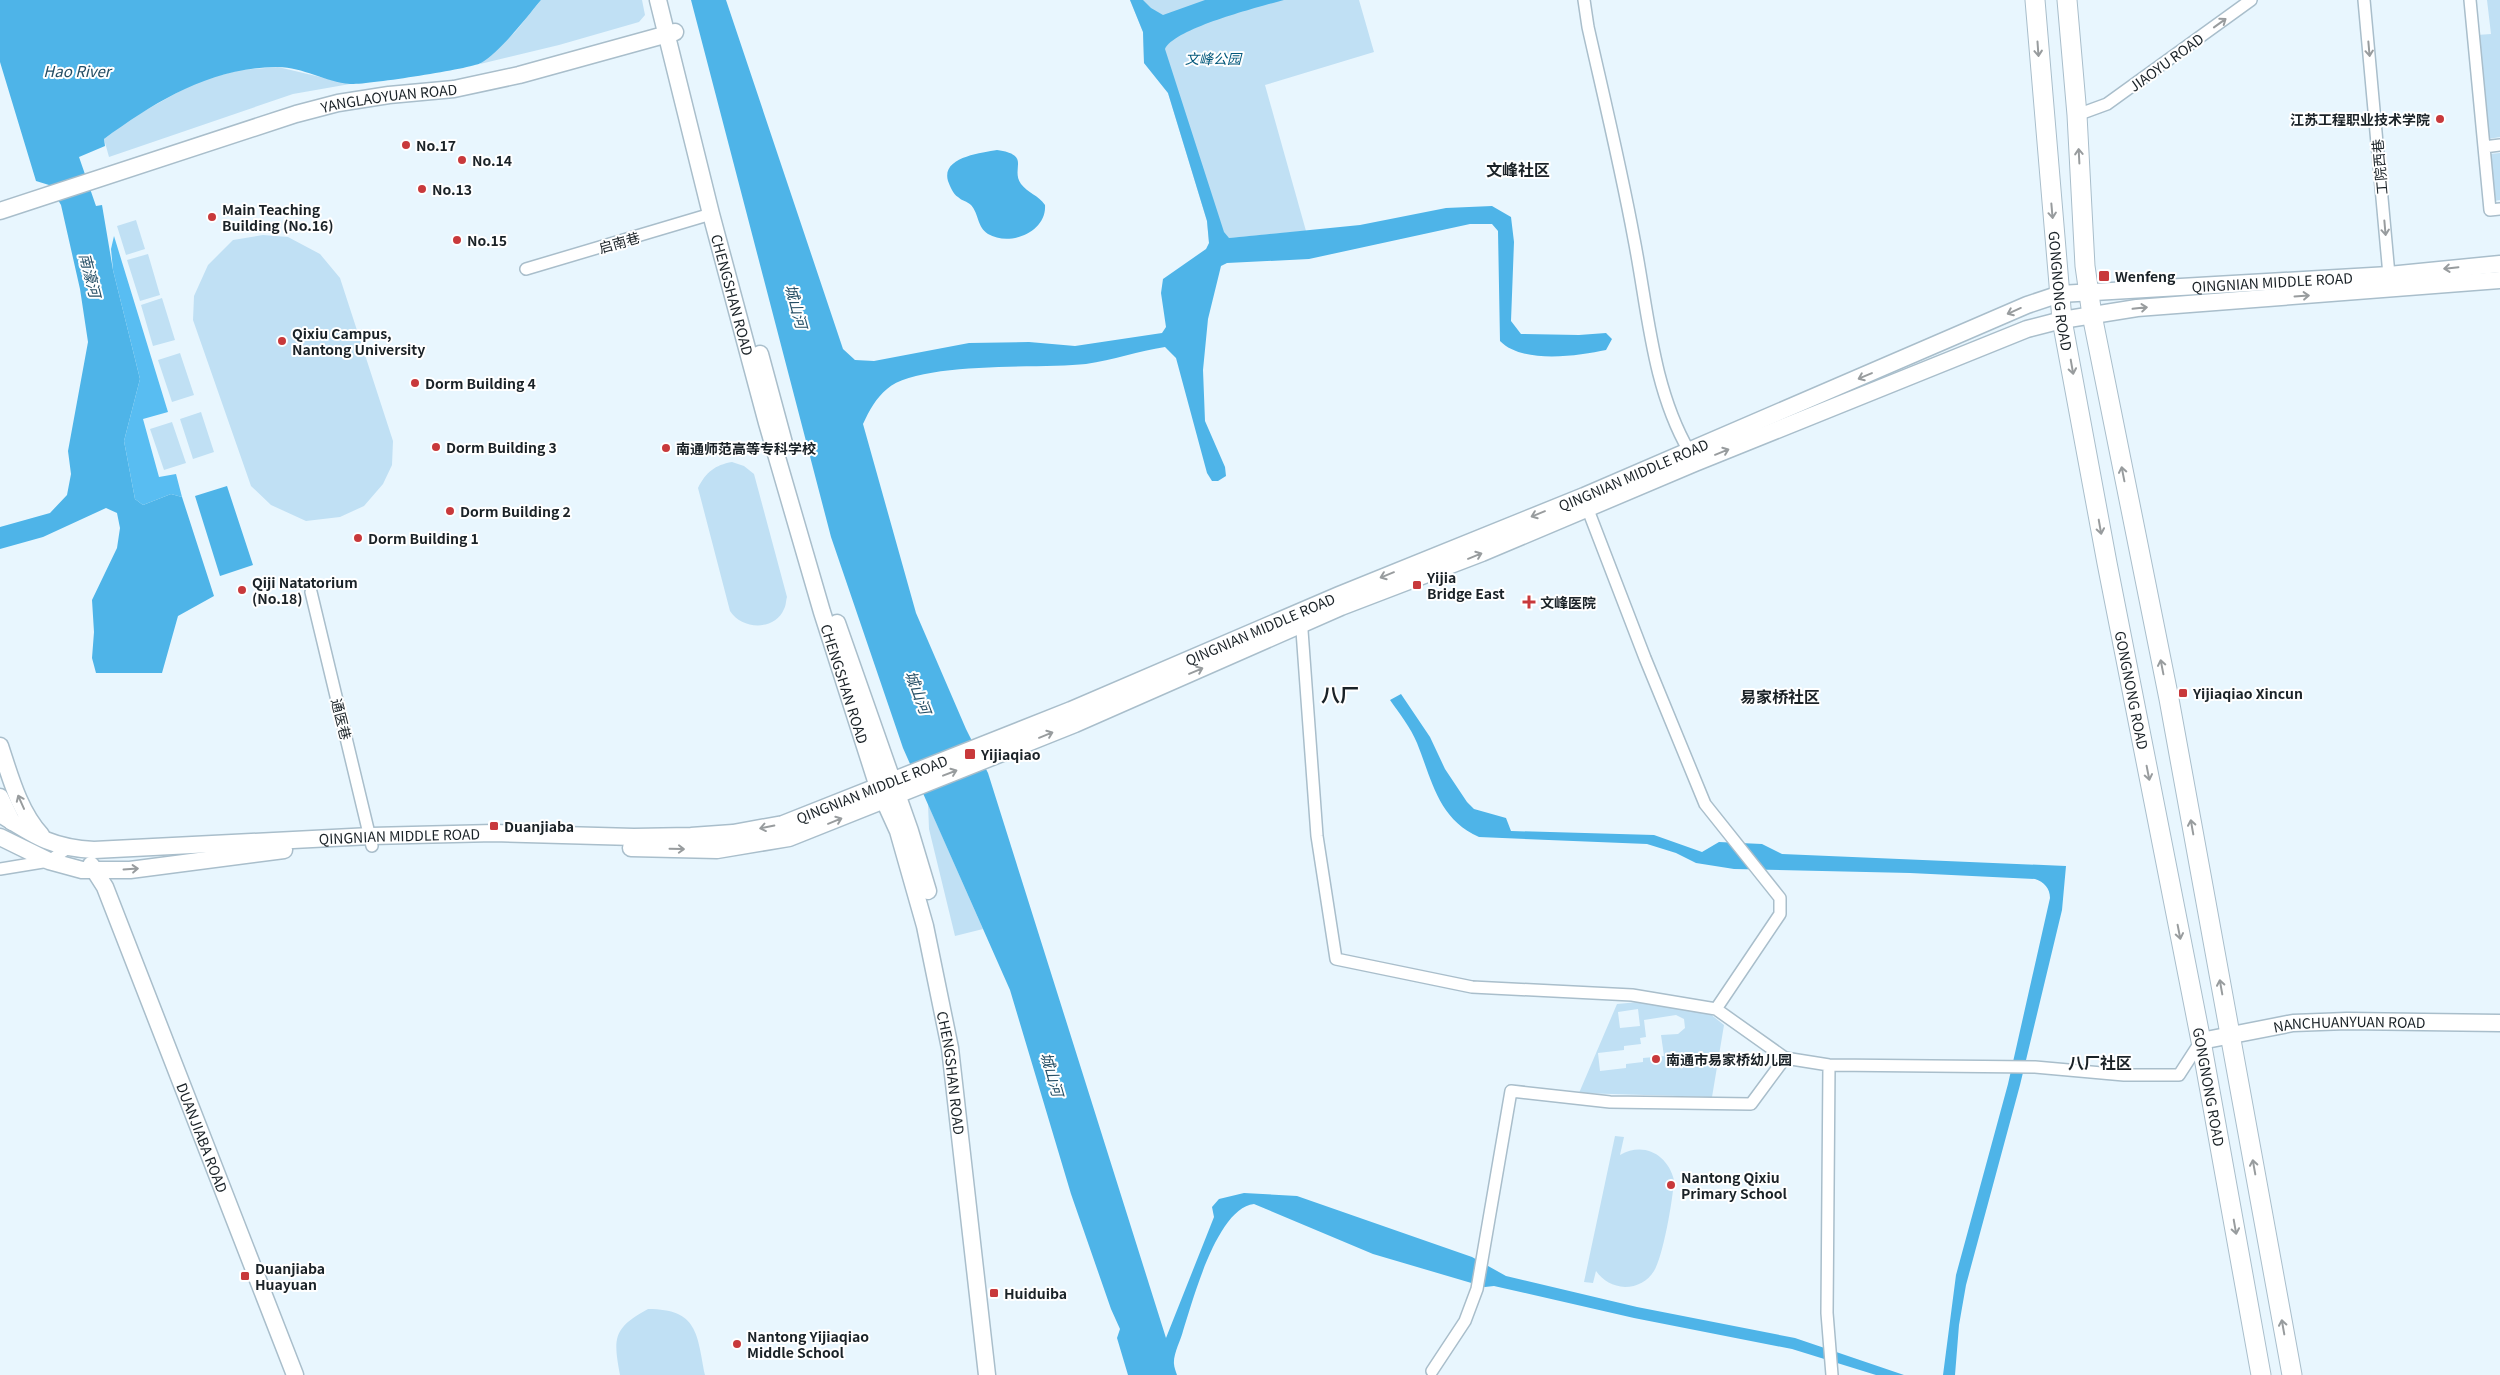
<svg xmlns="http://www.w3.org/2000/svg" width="2500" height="1375" font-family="Georgia,'Noto Sans SC',serif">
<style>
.green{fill:#c0e0f4;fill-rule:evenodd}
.forest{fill:#58bdf2}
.water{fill:#4eb4e8}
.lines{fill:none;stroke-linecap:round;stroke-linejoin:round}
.street-casing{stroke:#a9becb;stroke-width:14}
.secondary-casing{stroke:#a9becb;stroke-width:19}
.primary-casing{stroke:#a9becb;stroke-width:21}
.street{stroke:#fff;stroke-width:11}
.secondary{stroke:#fff;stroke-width:16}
.primary{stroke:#fff;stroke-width:19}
.oneway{stroke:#989c9e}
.poi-dot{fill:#c8393b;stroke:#fff;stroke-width:2}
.labels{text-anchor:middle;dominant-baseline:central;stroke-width:4;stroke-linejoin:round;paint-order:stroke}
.park-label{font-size:14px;font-style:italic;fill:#02587b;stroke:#fff}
.street-label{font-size:14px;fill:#1a2227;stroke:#fff}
.poi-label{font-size:14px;font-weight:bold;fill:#1a2227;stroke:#fff;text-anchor:start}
.water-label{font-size:15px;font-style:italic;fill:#244e65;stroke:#fff}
.quarter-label{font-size:16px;font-weight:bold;fill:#1a2227;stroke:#fff}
.district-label{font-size:19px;font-weight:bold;fill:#1a2227;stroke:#fff}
</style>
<rect width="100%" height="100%" fill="#e8f6fe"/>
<path class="green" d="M 541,0 L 642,0 L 645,15 L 639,22 L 559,45 L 480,64 L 515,32 Z
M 1130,0 L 1359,0 L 1374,52 L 1265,85 L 1306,231 L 1229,238 L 1209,243 L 1207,221 L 1168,93 L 1144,63 L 1143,32 Z
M 2487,0 L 2500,0 L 2500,137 L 2488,139 L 2477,35 L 2491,34 Z
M 278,67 L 350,84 L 293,94 L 109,157 L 104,139 L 130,119 L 198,81 L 240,70 Z
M 2500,153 L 2500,200 L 2494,201 L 2489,154 Z
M 136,220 L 145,249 L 126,255 L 117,226 Z
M 263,235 L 288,237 L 320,254 L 340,278 L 393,441 L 392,465 L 383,484 L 364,506 L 340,517 L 306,521 L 271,505 L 251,486 L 193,320 L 194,296 L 208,265 L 233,240 Z
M 148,254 L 160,295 L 140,301 L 127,260 Z
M 162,298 L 175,340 L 153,346 L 141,305 Z
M 180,353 L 194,395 L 172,402 L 158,360 Z
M 201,412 L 214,452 L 193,459 L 180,419 Z
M 172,422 L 186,463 L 164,470 L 150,429 Z
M 732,462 L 744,466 L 754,474 L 787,597 C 786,600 786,606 784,609 C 775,631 742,630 730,611 L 698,488 C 706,472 715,465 732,462 Z
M 928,804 L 983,929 L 955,936 L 929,829 Z
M 1638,1002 L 1709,1013 L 1724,1025 L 1712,1097 L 1579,1093 L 1617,1004 ZM 1638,1009 L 1640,1026 L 1620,1028 L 1618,1012 ZM 1676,1015 L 1684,1019 L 1685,1028 L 1678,1034 L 1661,1035 L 1664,1056 L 1643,1058 L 1643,1062 L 1626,1064 L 1626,1068 L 1600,1071 L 1598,1053 L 1624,1050 L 1624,1046 L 1641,1044 L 1640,1038 L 1646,1037 L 1644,1020 Z
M 1615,1136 L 1624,1137 L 1620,1155 C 1644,1141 1668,1155 1674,1180 C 1673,1199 1663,1257 1654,1271 C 1648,1281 1637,1287 1625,1287 C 1613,1286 1603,1281 1596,1271 L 1593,1283 L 1584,1282 Z
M 648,1309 C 698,1309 697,1334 705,1375 L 620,1375 C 613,1338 613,1328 648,1309 Z"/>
<path class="forest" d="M 114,236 L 168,412 L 143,419 L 159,477 L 176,474 L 182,497 L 171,494 L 143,505 L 135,499 L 124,441 L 140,379 L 113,270 L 111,249 Z"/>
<path class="water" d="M 0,0 L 541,0 C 526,18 501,51 481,63 C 470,69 365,85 350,84 C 325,82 301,66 276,67 C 210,68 156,101 104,139 L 105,146 L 79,157 L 96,206 L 102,205 L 113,270 L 140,379 L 124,441 L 135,499 L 143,505 L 171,494 L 182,497 L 214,596 L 178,616 L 162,673 L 96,673 L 92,658 L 94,632 L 92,600 L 117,548 L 120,528 L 117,513 L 106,508 L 43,537 L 0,549 L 0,527 L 50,513 L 67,495 L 71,474 L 68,451 L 88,342 L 80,289 L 61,205 L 49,185 L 36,181 L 0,62 Z
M 691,0 L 726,0 L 843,349 L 855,360 L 874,361 L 969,343 L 1029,342 L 1075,346 L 1162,333 L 1166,327 L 1161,293 L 1163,279 L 1206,249 L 1209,243 L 1207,221 L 1168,93 L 1144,63 L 1143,32 L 1130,0 L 1143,0 L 1151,8 L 1163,15 L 1205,0 L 1284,0 C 1259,7 1175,28 1165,49 L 1224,232 L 1229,238 L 1360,225 L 1446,208 L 1492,206 L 1511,217 L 1514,242 L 1511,321 L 1521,334 L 1579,335 L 1606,333 L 1612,339 L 1606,350 C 1578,356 1522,364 1500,341 L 1498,231 L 1492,224 L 1470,224 L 1309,259 L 1227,263 L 1221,266 L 1208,319 L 1203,370 L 1205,421 L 1225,467 L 1226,476 L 1218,481 L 1212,481 L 1207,473 L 1176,358 L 1165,347 C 1139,351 1113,360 1086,364 C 1042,369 918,361 887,389 C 876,398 869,411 863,424 L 916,613 L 966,729 L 988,773 L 1166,1338 L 1214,1217 L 1212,1207 L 1219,1199 L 1244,1193 L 1297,1196 L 1472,1257 L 1506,1276 L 1637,1307 L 1795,1338 L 1904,1375 L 1876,1375 L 1792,1349 L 1634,1318 L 1494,1286 L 1485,1287 L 1373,1254 L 1254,1204 C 1217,1208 1193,1300 1183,1331 C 1181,1340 1173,1354 1174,1364 C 1174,1367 1176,1372 1177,1375 L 1128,1375 L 1117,1338 L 1120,1329 L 1111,1309 L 1071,1194 L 1010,990 L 903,748 L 831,537 Z
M 997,150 C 1032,155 1010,168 1021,184 C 1028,193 1038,195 1045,205 C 1047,232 1010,247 988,234 C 977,227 979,214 971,205 C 967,201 962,201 958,197 C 953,194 950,186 948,181 C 941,157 981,153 997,150 Z
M 227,486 L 253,565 L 220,576 L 195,496 Z
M 1401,694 L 1430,737 L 1445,769 L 1467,802 L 1474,809 L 1506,818 L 1511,831 L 1654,835 L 1702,852 L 1719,842 L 1762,844 L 1782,854 L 2066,866 L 2062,910 L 2020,1085 L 1966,1285 L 1959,1325 L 1955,1375 L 1943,1375 L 1956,1275 L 2008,1084 L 2050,898 C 2050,888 2044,882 2035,879 L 1910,873 L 1734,869 L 1696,863 L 1676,853 L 1647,844 L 1479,837 C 1438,819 1432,780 1417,743 C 1411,728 1399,713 1390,700 Z"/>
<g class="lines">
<defs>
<path id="street" d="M 1584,0 L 1588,27 C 1604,98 1621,168 1634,239 C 1648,310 1652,387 1689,451
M 2364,0 L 2389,275
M 2470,0 L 2490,210 L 2500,209
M 2077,115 L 2107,104 L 2251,0
M 2484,147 L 2500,145
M 526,269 L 711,214
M 1585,502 L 1645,658 L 1705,804 L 1780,898 L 1780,914 L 1716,1009
M 311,592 L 372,846
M 1301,617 L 1317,836 L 1336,959 L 1472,987 L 1632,995 L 1716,1009 L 1785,1058 L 1829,1065 L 2035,1067 L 2124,1075 L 2179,1075 L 2201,1041
M 0,869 L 49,861 L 68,848
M 1829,1065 L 1827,1313 L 1832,1375
M 1432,1371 L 1465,1321 L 1477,1289 L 1511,1091 L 1610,1102 L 1751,1104 L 1785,1058"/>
<g id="secondary">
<path id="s1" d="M 658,0 L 711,214 L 767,423 L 822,612 L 878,787 L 898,831 L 925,926 L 950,1048 L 987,1375"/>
<path id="s2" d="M 0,211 L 296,114 L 338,103 L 389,95 L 454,89 L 519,75 L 675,32"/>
<path d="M 760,354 L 784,443"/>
<path d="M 837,623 L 910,831 L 928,891"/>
<path d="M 0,746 C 10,776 19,811 41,835"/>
<path d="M 0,797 L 12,822"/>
<path id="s3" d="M 0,814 C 35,836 52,848 94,850 L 371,836 L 494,833 L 634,837 L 691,836 L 733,833 L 783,824 L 1071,710 L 1339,595 L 1584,496 L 2027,305 L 2060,294 L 2389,275 L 2500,264"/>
<path d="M 0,837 L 49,861 L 82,870 L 130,870 L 284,850"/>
<path d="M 631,848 L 717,850 L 789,838 L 1075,724 L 1341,607 L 1482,553 L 1695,463 L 2027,329 L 2062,320 L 2137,308 L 2500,280"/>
<path id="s4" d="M 91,865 L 105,887 L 295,1375"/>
<path id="s5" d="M 2201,1041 L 2293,1023 L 2347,1021 L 2500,1023"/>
</g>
<g id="primary">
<path id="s6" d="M 2035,0 L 2062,320 L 2107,563 L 2201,1041 L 2261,1375"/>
<path d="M 2067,0 L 2077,115 L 2085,266 L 2092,315 L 2169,699 L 2292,1375"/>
</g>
</defs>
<use href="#street" class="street-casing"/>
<use href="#secondary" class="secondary-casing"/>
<use href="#primary" class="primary-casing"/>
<use href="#street" class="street"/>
<use href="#secondary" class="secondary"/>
<use href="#primary" class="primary"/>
</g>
<defs><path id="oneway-shaft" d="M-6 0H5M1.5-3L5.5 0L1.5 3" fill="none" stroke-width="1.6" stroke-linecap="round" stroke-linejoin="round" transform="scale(1.25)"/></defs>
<g class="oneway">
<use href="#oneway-shaft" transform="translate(2220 23) rotate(-36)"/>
<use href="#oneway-shaft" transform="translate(2038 49) rotate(86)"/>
<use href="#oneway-shaft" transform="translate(2369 49) rotate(85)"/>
<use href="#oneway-shaft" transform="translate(2079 156) rotate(-93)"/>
<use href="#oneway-shaft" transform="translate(2052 211) rotate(85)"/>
<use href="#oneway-shaft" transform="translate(2385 228) rotate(85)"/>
<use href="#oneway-shaft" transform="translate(2451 268) rotate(174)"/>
<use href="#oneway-shaft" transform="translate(2302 296) rotate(-4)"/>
<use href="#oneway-shaft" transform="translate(2140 308) rotate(-6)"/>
<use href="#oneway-shaft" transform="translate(2014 311) rotate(156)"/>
<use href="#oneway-shaft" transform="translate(2072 367) rotate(80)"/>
<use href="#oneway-shaft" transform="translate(1865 376) rotate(157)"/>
<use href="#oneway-shaft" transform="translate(1722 452) rotate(-22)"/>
<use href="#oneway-shaft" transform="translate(2123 474) rotate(-101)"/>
<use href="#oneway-shaft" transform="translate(1538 514) rotate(158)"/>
<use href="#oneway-shaft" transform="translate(2100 527) rotate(80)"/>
<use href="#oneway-shaft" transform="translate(1475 556) rotate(-22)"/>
<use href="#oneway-shaft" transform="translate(1387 575) rotate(158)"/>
<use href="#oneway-shaft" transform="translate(2162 667) rotate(-101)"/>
<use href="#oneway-shaft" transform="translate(1196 671) rotate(-23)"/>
<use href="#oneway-shaft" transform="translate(1046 735) rotate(-22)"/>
<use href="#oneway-shaft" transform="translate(950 773) rotate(-21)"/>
<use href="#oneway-shaft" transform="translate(2148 773) rotate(79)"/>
<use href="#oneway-shaft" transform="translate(21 802) rotate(-114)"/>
<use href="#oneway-shaft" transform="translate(835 821) rotate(-22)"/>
<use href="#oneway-shaft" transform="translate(767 827) rotate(169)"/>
<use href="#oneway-shaft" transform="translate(2192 827) rotate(-100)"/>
<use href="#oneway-shaft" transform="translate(677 849) rotate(1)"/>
<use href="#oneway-shaft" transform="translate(131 869) rotate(-4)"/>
<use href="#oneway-shaft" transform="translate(2179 932) rotate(79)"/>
<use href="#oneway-shaft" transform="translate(2221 987) rotate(-100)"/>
<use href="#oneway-shaft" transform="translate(2254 1167) rotate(-100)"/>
<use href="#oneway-shaft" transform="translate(2235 1227) rotate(80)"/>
<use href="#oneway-shaft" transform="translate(2283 1327) rotate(-100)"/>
</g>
<g class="poi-dot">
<circle cx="2440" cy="119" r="5"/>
<circle cx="406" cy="145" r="5"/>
<circle cx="462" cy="160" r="5"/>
<circle cx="422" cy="189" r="5"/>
<circle cx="212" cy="217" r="5"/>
<circle cx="457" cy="240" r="5"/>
<rect x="2098" y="270" width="12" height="12" rx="2.5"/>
<circle cx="282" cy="341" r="5"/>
<circle cx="415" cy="383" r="5"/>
<circle cx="436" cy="447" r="5"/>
<circle cx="666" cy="448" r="5"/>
<circle cx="450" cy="511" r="5"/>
<circle cx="358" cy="538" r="5"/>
<rect x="1412" y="580" width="10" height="10" rx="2.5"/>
<circle cx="242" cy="590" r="5"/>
<path d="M1526.5 594.5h5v5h5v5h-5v5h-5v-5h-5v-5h5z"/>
<rect x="2178" y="688" width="10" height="10" rx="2.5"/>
<rect x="964" y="748" width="12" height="12" rx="2.5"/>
<rect x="489" y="821" width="10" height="10" rx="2.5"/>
<circle cx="1656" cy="1059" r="5"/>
<circle cx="1671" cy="1185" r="5"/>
<rect x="240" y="1271" width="10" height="10" rx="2.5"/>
<rect x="989" y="1288" width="10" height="10" rx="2.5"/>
<circle cx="737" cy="1344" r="5"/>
</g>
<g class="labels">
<g class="park-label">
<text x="1213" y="58">文峰公园</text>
</g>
<g class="street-label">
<text transform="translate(2166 62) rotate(-36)">JIAOYU ROAD</text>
<text stroke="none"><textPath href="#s2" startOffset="406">YANGLAOYUAN ROAD</textPath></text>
<text transform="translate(2379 167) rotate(-95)">工院西巷</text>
<text transform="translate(619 242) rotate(-16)">启南巷</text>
<text stroke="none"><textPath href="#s3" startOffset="2388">QINGNIAN MIDDLE ROAD</textPath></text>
<text stroke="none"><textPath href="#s6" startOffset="292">GONGNONG ROAD</textPath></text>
<text stroke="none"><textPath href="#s1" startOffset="304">CHENGSHAN ROAD</textPath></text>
<text stroke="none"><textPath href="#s3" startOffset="1712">QINGNIAN MIDDLE ROAD</textPath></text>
<text stroke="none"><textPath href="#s3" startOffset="1308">QINGNIAN MIDDLE ROAD</textPath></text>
<text stroke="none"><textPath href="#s1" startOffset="709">CHENGSHAN ROAD</textPath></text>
<text stroke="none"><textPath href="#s6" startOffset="698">GONGNONG ROAD</textPath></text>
<text transform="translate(342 719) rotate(76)">通医巷</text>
<text stroke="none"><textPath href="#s3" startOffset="888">QINGNIAN MIDDLE ROAD</textPath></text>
<text stroke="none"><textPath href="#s3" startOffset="408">QINGNIAN MIDDLE ROAD</textPath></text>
<text stroke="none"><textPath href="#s5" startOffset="150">NANCHUANYUAN ROAD</textPath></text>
<text stroke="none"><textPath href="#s1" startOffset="1114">CHENGSHAN ROAD</textPath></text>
<text stroke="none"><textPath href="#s6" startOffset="1102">GONGNONG ROAD</textPath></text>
<text stroke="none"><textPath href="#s4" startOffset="295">DUANJIABA ROAD</textPath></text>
</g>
<g class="poi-label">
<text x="2430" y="119" text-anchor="end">江苏工程职业技术学院</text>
<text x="416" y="145">No.17</text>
<text x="472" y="160">No.14</text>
<text x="432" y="189">No.13</text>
<text x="222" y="209">Main Teaching<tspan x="222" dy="16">Building (No.16)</tspan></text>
<text x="467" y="240">No.15</text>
<text x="2115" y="276">Wenfeng</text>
<text x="292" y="333">Qixiu Campus,<tspan x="292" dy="16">Nantong University</tspan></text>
<text x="425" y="383">Dorm Building 4</text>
<text x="446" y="447">Dorm Building 3</text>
<text x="676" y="448">南通师范高等专科学校</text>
<text x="460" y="511">Dorm Building 2</text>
<text x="368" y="538">Dorm Building 1</text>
<text x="1427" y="577">Yijia<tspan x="1427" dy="16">Bridge East</tspan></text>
<text x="252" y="582">Qiji Natatorium<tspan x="252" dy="16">(No.18)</tspan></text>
<text x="1540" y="602">文峰医院</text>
<text x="2193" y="693">Yijiaqiao Xincun</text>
<text x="981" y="754">Yijiaqiao</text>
<text x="504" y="826">Duanjiaba</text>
<text x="1666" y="1059">南通市易家桥幼儿园</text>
<text x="1681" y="1177">Nantong Qixiu<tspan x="1681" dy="16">Primary School</tspan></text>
<text x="255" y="1268">Duanjiaba<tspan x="255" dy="16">Huayuan</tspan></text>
<text x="1004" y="1293">Huiduiba</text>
<text x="747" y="1336">Nantong Yijiaqiao<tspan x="747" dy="16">Middle School</tspan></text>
</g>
<g class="water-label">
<text x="77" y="70">Hao River</text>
<text transform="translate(91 275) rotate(76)">南濠河</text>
<text transform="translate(797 306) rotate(75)">城山河</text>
<text transform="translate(919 692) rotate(69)">城山河</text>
<text transform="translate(1053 1074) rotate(74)">城山河</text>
</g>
<g class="quarter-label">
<text x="1518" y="169">文峰社区</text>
<text x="1780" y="696">易家桥社区</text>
<text x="2100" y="1062">八厂社区</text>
</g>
<g class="district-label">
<text x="1340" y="693">八厂</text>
</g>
</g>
</svg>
